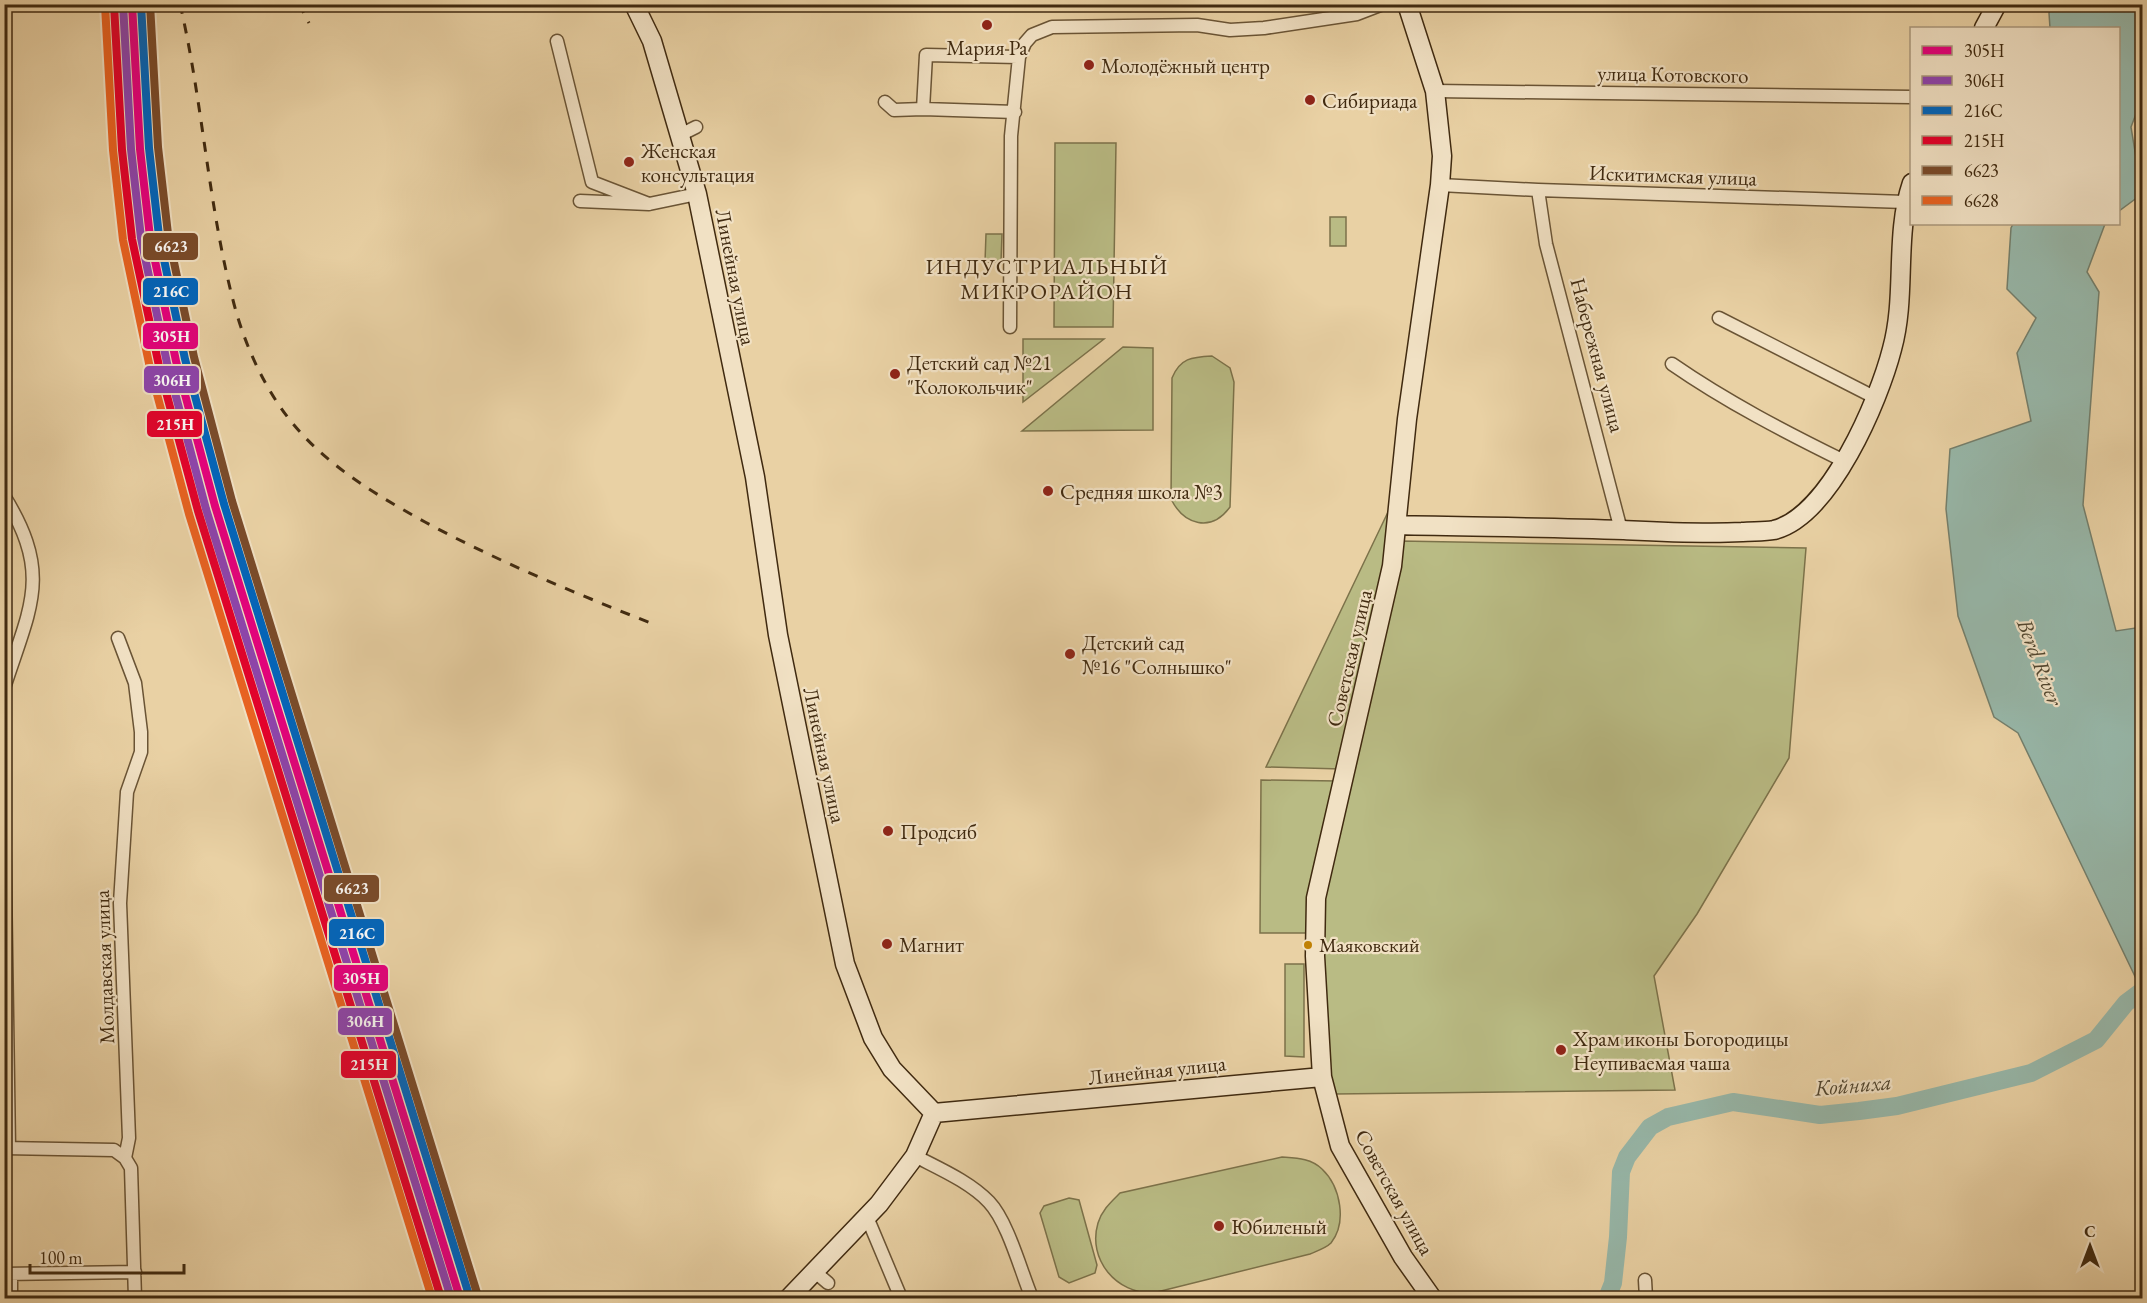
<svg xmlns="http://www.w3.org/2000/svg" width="2147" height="1303" font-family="'EB Garamond',serif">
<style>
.green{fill:#b9bb84;stroke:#7c724a;stroke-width:1.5}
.water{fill:#97b7a9;stroke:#747f6c;stroke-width:1.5}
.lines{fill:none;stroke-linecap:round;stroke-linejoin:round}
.river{stroke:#97b7a9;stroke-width:18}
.street-casing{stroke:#6a5435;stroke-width:15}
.secondary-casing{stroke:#402a10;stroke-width:21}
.street{stroke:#f1e1c4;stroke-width:12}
.secondary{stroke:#f1e1c4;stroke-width:18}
.rail{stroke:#402a10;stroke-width:3;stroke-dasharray:10 10;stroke-linecap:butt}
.rail-1-casing{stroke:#f1e1c4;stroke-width:12}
.rail-2-casing{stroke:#f1e1c4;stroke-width:12}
.rail-3-casing{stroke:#f1e1c4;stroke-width:12}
.rail-4-casing{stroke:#f1e1c4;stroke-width:12}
.rail-5-casing{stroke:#f1e1c4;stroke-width:12}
.rail-6-casing{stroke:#f1e1c4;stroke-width:12}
.rail-1{stroke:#e5007d;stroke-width:8}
.rail-2{stroke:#8e44ad;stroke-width:8}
.rail-3{stroke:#0065bd;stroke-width:8}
.rail-4{stroke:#e4002b;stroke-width:8}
.rail-5{stroke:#7a4b2a;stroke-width:8}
.rail-6{stroke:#e96221;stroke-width:8}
.poi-dot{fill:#8f2418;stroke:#f1e1c4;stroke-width:2}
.bus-dot{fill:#c08105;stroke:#f1e1c4;stroke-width:2}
.labels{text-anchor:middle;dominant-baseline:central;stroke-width:4.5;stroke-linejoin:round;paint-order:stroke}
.bus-label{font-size:20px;fill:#402a10;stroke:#f1e1c4;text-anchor:start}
.poi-label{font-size:21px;fill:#402a10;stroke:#f1e1c4;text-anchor:start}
.street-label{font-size:21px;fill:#402a10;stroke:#f1e1c4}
.neighbourhood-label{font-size:22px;letter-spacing:1.5px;fill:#402a10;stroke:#f1e1c4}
.water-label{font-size:22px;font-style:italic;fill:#51462f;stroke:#f1e1c4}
.line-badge{stroke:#f1e1c4;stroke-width:2}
.badge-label{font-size:16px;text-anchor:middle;font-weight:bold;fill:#fff}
</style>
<rect width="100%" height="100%" fill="#e9d1a4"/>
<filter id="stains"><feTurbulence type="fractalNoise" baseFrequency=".00333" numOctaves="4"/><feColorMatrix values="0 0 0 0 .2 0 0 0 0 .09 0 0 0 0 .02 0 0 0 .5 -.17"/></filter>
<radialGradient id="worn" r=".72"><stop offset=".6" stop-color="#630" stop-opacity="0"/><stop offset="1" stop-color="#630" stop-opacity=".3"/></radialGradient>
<path class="green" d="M 1055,143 L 1116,143 L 1113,327 L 1054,327 Z
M 1330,217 L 1346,217 L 1346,246 L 1330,246 Z
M 986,234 L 1002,234 L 1001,262 L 985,262 Z
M 1023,339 L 1104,339 L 1023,402 Z
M 1123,347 L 1153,348 L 1153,430 L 1022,431 Z
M 1212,356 L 1230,368 L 1234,382 L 1230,507 C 1211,533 1184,525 1171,499 L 1172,378 C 1180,358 1192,357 1212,356 Z
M 1388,512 L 1394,516 L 1341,769 L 1266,767 Z
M 1400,541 L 1806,548 L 1789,758 L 1697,914 L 1654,976 L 1675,1090 L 1335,1094 L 1325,1049 L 1319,901 Z
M 1261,780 L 1337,781 L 1309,933 L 1260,933 Z
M 1285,964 L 1304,964 L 1304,1057 L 1285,1056 Z
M 1282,1157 C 1296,1158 1311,1158 1322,1169 C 1341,1187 1347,1223 1331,1243 C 1326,1248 1317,1251 1310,1254 L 1153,1293 C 1117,1294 1087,1260 1098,1223 C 1102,1210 1111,1202 1120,1193 Z
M 1069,1198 L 1079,1200 L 1097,1265 L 1095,1273 L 1069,1283 L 1059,1277 L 1040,1213 L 1044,1206 Z"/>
<path class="water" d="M 2053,5 L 2142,5 L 2142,98 L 2131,127 L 2142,194 L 2119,211 L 2118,28 L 2050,28 L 2049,13 Z
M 2013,224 L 2105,224 L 2087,272 L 2099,292 L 2083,505 L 2116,631 L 2142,627 L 2142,991 L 2018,733 L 1994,717 L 1958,616 L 1946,509 L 1950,449 L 2031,421 L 2017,353 L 2036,318 L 2007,289 L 2011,228 Z"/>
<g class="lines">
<path class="river" d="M 1607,1298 L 1613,1283 L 1618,1237 L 1621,1172 L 1627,1157 L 1650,1127 L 1668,1117 L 1733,1102 L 1820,1115 L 1859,1111 L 1897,1106 L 2031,1073 L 2096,1040 L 2126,1003 L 2142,991"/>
<defs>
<path id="street" d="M 557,41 L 592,182 L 649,204
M 1435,91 L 1912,97
M 885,102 L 894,110 L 923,109
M 1015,112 L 923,109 L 926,55 L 1019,57
M 680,135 L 696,127
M 1440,185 L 1538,190 L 1905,202
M 1538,190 L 1546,244 L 1621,530
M 580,201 L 649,204 L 697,194
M 1719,318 L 1876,398
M 1010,327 L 1011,136 L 1019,57 L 1025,43 L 1032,35 L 1052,27 L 1197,25 L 1230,30 L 1264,28 L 1357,14 L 1383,4
M 1672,364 C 1727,402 1785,432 1846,462
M 4,496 C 53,575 30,607 4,688
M 118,638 L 135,683 L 141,732 L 141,752 L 127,792 L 120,903 L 129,1138 L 125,1158 L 131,1168 L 135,1298
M 4,816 L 9,1148
M 4,1148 L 114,1150 L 125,1158
M 915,1156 C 940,1169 970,1182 989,1202 C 1008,1222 1021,1272 1032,1298
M 867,1217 L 901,1298
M 815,1272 L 828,1283
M 4,1274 L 135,1272
M 11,1274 L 11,1298
M 1645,1280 L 1646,1298"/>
<path id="secondary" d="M 634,4 L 652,41 L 697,194 L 755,477 L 778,635 L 845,964 L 873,1038 L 892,1069 L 934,1113 L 1322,1077
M 1407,4 L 1435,91 L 1442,156 L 1440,185 L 1407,419 L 1392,566 L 1316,898 L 1315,956 L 1322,1077 L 1340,1146 L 1403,1257 L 1432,1298
M 1984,28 L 1997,4
M 1397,525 C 1473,527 1548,527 1624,530 C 1664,532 1702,534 1742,532 C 1752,531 1764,532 1774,530 C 1830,516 1879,400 1892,349 C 1907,295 1894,236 1912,183
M 789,1298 L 879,1204 L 915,1156 L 934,1113"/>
</defs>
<use href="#street" class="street-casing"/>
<use href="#secondary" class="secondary-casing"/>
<use href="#street" class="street"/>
<use href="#secondary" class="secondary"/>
<path class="rail" d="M 180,4 C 203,103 208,205 234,304 C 245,346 266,392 294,425 C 329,467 378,496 425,522 C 499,562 575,593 653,624
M 299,4 L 309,23"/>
<defs>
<path id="rail-1" d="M 132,4 L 140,149 L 150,237 L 176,361 L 215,506 L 460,1298"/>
<path id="rail-2" d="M 123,4 L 131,149 L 141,238 L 167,363 L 206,509 L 451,1298"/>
<path id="rail-3" d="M 141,4 L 149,148 L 159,236 L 185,359 L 224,504 L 469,1295"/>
<path id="rail-4" d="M 114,5 L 122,150 L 132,239 L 159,366 L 198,511 L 441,1298"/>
<path id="rail-5" d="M 150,4 L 158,147 L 168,234 L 194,357 L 232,501 L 477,1293"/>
<path id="rail-6" d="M 105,5 L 113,150 L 123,240 L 150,368 L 189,514 L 432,1298"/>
</defs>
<use href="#rail-1" class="rail-1-casing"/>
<use href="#rail-2" class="rail-2-casing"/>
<use href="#rail-3" class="rail-3-casing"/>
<use href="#rail-4" class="rail-4-casing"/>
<use href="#rail-5" class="rail-5-casing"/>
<use href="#rail-6" class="rail-6-casing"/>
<use href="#rail-1" class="rail-1"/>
<use href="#rail-2" class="rail-2"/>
<use href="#rail-3" class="rail-3"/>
<use href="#rail-4" class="rail-4"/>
<use href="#rail-5" class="rail-5"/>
<use href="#rail-6" class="rail-6"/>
</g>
<g class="poi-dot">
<circle cx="987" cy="25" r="6"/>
<circle cx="1089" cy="65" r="6"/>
<circle cx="1310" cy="100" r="6"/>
<circle cx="629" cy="162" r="6"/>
<circle cx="895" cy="374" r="6"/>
<circle cx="1048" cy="491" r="6"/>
<circle cx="1070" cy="654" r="6"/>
<circle cx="888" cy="831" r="6"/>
<circle cx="887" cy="944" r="6"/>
<circle cx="1561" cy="1050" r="6"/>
<circle cx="1219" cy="1226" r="6"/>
</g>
<circle class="bus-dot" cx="1308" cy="945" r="5"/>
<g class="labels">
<g class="bus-label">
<text x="1319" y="945">Маяковский</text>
</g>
<g class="poi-label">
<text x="987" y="47" text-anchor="middle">Мария Ра</text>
<text x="1101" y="65">Молодёжный центр</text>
<text x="1322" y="100">Сибириада</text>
<text x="641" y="150">Женская<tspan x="641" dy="24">консультация</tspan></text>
<text x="907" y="362">Детский сад №21<tspan x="907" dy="24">"Колокольчик"</tspan></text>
<text x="1060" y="491">Средняя школа №3</text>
<text x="1082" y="642">Детский сад<tspan x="1082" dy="24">№16 "Солнышко"</tspan></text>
<text x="900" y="831">Продсиб</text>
<text x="899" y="944">Магнит</text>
<text x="1573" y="1038">Храм иконы Богородицы<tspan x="1573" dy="24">Неупиваемая чаша</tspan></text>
<text x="1231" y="1226">Юбиленый</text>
</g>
<g class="street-label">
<text transform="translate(1673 74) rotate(1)">улица Котовского</text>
<text transform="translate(1673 175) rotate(2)">Искитимская улица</text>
<text transform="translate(736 277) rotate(79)">Линейная улица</text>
<text transform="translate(1598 355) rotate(75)">Набережная улица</text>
<text transform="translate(1349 658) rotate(-77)">Советская улица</text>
<text transform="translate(825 755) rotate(78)">Линейная улица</text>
<text transform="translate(104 967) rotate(-92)">Молдавская улица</text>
<text transform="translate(1157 1070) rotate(-6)">Линейная улица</text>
<text transform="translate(1395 1192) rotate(61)">Советская улица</text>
</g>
<g class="neighbourhood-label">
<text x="1047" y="266">ИНДУСТРИАЛЬНЫЙ<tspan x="1047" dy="25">МИКРОРАЙОН</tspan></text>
</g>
<g class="water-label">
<text transform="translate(2040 662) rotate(69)">Berd River</text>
<text transform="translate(1853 1085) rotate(-5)">Койниха</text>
</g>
</g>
<g class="line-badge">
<rect x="142" y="232" width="57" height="29" rx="6" fill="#7a4b2a"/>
<rect x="142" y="277" width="57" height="29" rx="6" fill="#0065bd"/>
<rect x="142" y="322" width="57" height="28" rx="6" fill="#e5007d"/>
<rect x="143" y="365" width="57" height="29" rx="6" fill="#8e44ad"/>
<rect x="146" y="410" width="57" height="28" rx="6" fill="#e4002b"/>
<rect x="323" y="874" width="57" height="29" rx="6" fill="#7a4b2a"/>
<rect x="328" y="918" width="57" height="29" rx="6" fill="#0065bd"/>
<rect x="333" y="964" width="56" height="28" rx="6" fill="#e5007d"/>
<rect x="337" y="1007" width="56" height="29" rx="6" fill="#8e44ad"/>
<rect x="340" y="1050" width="57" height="29" rx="6" fill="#e4002b"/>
</g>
<g class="badge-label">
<text x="171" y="252">6623</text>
<text x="171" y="297">216С</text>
<text x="171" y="342">305Н</text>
<text x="172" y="386">306Н</text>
<text x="175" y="430">215Н</text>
<text x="352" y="894">6623</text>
<text x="357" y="939">216С</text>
<text x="361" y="984">305Н</text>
<text x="365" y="1027">306Н</text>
<text x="369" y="1070">215Н</text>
</g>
<rect width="2147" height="1303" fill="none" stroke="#e9d1a4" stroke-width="24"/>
<rect x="6" y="6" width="2135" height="1291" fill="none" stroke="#402a10" stroke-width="3"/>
<rect x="12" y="12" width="2123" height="1279" fill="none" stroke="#402a10" stroke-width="1.5"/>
<rect x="1910" y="27" width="210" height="198" fill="#f1e1c4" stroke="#aa987c" stroke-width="1.5"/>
<rect x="1922" y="46" width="30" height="9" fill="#e5007d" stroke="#aa987c" stroke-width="1.5"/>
<text x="1964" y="57" font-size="18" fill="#402a10">305Н</text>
<rect x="1922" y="76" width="30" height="9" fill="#8e44ad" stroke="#aa987c" stroke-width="1.5"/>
<text x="1964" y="87" font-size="18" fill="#402a10">306Н</text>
<rect x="1922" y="106" width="30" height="9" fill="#0065bd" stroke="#aa987c" stroke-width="1.5"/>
<text x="1964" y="117" font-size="18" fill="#402a10">216С</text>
<rect x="1922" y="136" width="30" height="9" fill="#e4002b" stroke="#aa987c" stroke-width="1.5"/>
<text x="1964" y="147" font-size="18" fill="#402a10">215Н</text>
<rect x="1922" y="166" width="30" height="9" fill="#7a4b2a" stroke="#aa987c" stroke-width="1.5"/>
<text x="1964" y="177" font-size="18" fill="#402a10">6623</text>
<rect x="1922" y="196" width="30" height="9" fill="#e96221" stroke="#aa987c" stroke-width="1.5"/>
<text x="1964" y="207" font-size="18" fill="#402a10">6628</text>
<g transform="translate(2090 1246)" stroke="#f1e1c4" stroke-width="4.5" paint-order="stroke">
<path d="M0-4.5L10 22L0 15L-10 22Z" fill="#402a10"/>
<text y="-9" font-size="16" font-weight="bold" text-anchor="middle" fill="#402a10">С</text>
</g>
<path d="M30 1264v9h154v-9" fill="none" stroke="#402a10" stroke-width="3"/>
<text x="39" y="1264" font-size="18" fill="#402a10" stroke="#f1e1c4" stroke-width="4.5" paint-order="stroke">100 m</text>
<rect width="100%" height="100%" filter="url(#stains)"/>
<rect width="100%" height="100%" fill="url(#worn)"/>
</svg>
